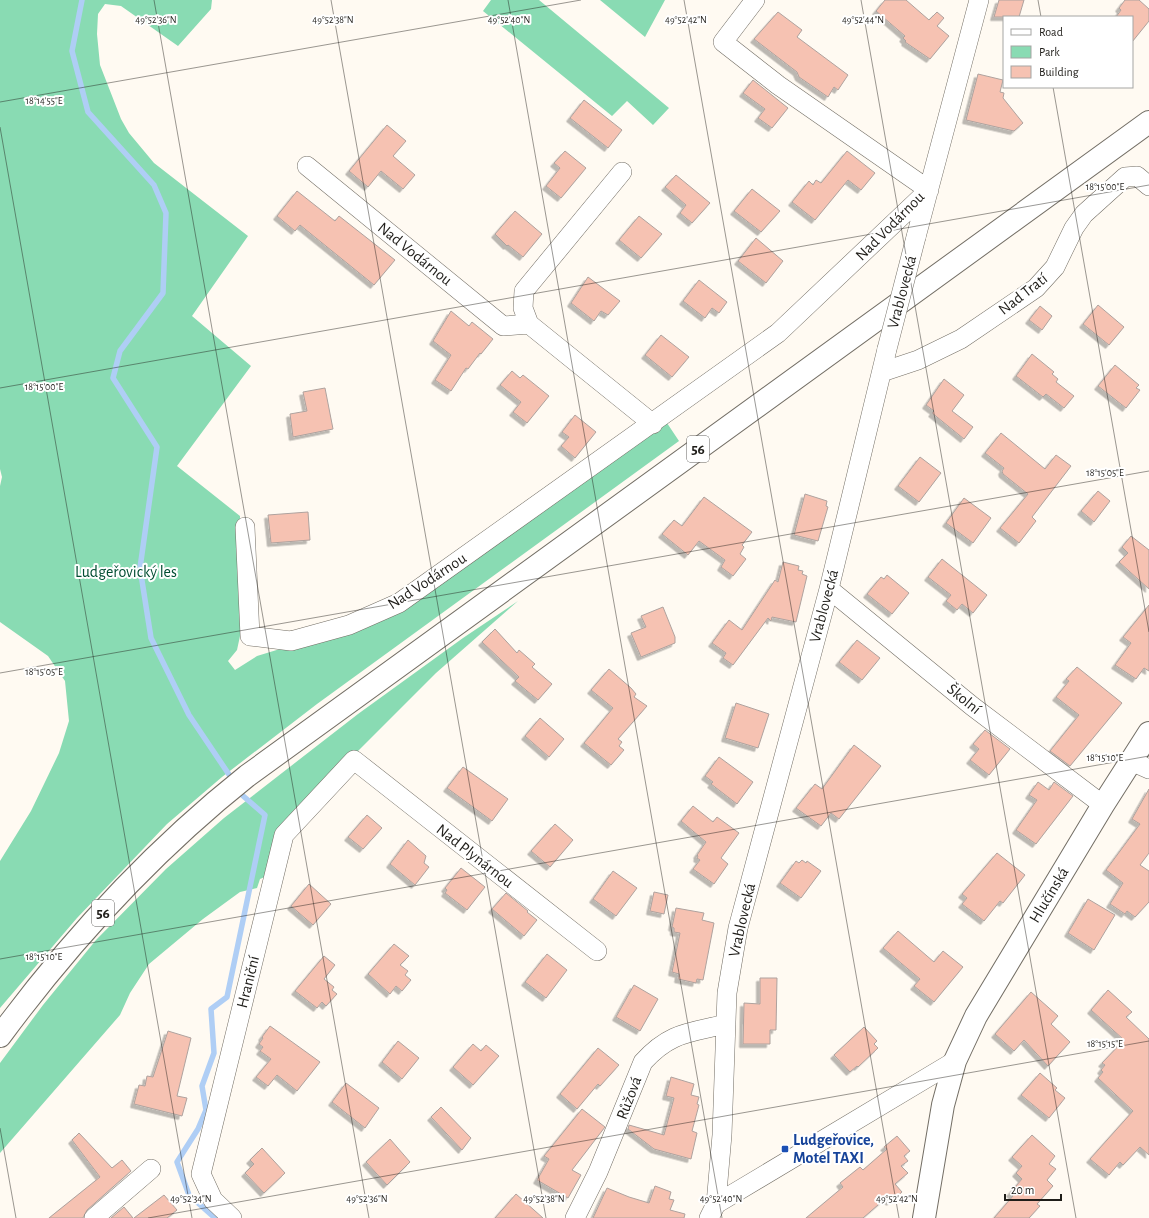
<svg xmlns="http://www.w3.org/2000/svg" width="1149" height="1218" font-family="'Alegreya Sans',sans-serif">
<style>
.green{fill:#89dbb3}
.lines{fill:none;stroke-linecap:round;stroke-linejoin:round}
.stream{stroke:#afcef5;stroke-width:5.5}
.building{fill:#f6c2b2;stroke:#aea29e;filter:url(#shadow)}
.minor-casing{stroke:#736e65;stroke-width:20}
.tertiary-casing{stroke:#736e65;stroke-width:24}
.primary-casing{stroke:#736e65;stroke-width:24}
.minor{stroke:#fff;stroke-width:19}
.tertiary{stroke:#fff;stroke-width:22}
.primary{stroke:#fff;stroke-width:22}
.minor-bridge-casing{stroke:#736e65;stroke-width:20;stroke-linecap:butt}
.minor-bridge{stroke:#fff;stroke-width:19}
.ticks{fill:none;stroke:#1f1d19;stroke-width:1;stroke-opacity:0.45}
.transit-dot{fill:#1a4fb4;stroke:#fff;stroke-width:1.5}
.labels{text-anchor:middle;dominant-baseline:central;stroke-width:4;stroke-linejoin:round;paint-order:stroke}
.shield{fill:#fff;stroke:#62615e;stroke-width:1}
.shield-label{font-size:15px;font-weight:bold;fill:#1f1d19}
.street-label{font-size:16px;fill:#1f1d19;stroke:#fff}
.park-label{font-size:16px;fill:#014d32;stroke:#fff}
.transit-label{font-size:16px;font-weight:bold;fill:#164399;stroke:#fff;text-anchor:start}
.ticks-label{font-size:10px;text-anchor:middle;fill:#1f1d19;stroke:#fff;stroke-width:4;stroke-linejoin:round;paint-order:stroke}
</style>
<defs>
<filter id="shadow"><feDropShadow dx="-3.5" dy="3.5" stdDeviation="0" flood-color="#0004"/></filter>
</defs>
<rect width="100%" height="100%" fill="#fffaf2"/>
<path class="green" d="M 0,0 L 212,0 L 211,9 L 178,46 L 121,6 L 105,4 L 98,14 L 97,34 L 100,65 L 121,119 L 129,133 L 154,163 L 248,236 L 192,316 L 251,366 L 177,466 L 240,516 L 240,636 L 237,650 L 228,661 L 235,670 L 257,656 L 280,649 L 335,638 L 667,423 L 679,441 L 317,704 L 222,777 L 167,824 L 77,918 L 0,1008 L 0,861 L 31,811 L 59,753 L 69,721 L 65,681 L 48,656 L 0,622 L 0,486 L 2,477 L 0,469 Z
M 491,0 L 539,0 L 669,108 L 653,125 L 627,101 L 612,116 L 483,11 Z
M 600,0 L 665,0 L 645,37 Z
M 518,601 L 436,673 L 349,760 L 267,876 L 260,879 L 257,888 L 240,892 L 203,919 L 149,964 L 130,993 L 120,1015 L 0,1153 L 0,1063 L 43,1005 L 96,940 L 166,869 L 224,818 L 358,714 L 463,638 Z"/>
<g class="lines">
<path class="stream" d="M 82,0 L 72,51 L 88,112 L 154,185 L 166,213 L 163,293 L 120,351 L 113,378 L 157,447 L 140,568 L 151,638 L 189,715 L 234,782
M 215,1218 L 189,1195 L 177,1162 L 198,1129 L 206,1110 L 202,1086 L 214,1053 L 211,1009 L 227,997 L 265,815 L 242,795 L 238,790"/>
</g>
<path class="building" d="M 885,0 L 906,0 L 929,20 L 937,12 L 944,18 L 937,26 L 949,36 L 930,59 L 905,42 L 906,41 L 903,38 L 905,36 L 876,11 Z
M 999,0 L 1024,0 L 1019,17 L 994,17 Z
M 1125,0 L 1139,0 L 1149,9 L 1149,21 L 1132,42 L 1132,17 L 1116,17 L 1121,10 L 1119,8 Z
M 778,12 L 802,30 L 797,37 L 848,75 L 838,90 L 834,87 L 828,97 L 799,77 L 797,72 L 754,39 Z
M 978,74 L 1003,80 L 1000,92 L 1004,93 L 1003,98 L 1023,123 L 1014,131 L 966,120 Z
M 753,80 L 788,108 L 772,128 L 758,118 L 765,109 L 743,93 Z
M 584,100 L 622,130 L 608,148 L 570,118 Z
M 387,125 L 406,141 L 393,156 L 415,175 L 403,189 L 381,171 L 368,187 L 349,171 Z
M 565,151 L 586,168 L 561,198 L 546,186 L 560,168 L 554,163 Z
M 847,151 L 875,173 L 861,190 L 848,180 L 815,220 L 792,202 L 809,181 L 813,185 L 816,180 L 821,183 Z
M 676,175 L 710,203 L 692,223 L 680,213 L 686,205 L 665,187 Z
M 752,189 L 780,211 L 761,232 L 734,211 Z
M 297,191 L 335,221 L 339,216 L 395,260 L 374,285 L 300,225 L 295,231 L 277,216 Z
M 515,211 L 542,234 L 523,257 L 508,245 L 507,246 L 495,234 Z
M 639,216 L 662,234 L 641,258 L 619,240 Z
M 756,238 L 783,261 L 766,283 L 738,261 Z
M 588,277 L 620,301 L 608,315 L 601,311 L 594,321 L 571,303 Z
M 699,280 L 727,302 L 719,313 L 712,308 L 705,318 L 683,301 Z
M 1098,305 L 1124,327 L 1109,345 L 1083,324 Z
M 1040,306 L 1052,316 L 1042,330 L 1029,320 Z
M 451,311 L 469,326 L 472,322 L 493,339 L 481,354 L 480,353 L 468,369 L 466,368 L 451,391 L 435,380 L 451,355 L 433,341 Z
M 661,335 L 689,357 L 672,377 L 645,355 Z
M 1032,354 L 1054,372 L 1052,374 L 1058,379 L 1056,382 L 1074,396 L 1064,408 L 1046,394 L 1043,397 L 1016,376 Z
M 1115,365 L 1139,385 L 1136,388 L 1140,390 L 1126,408 L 1098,386 Z
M 512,371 L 520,378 L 523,375 L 549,396 L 527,423 L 513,412 L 521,402 L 500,385 Z
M 944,379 L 964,395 L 952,411 L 973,427 L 964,439 L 932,413 L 934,411 L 926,405 Z
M 325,388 L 333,429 L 293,437 L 290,414 L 307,411 L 303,392 Z
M 575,415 L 596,432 L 575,458 L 561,446 L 569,437 L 562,432 Z
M 1001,433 L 1045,469 L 1056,455 L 1071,466 L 1032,517 L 1036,521 L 1019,543 L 1000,528 L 1028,494 L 1003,474 L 1002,471 L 1004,468 L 985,453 Z
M 920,457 L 941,473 L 919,502 L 898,486 Z
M 1098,491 L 1110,501 L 1094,522 L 1081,511 Z
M 805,494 L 827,501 L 826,506 L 828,507 L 818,541 L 794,535 Z
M 704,497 L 752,532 L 742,545 L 744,547 L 740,554 L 746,559 L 733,576 L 721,567 L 725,560 L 699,541 L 688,555 L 662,534 L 674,520 L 682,526 Z
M 964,498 L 991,518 L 973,543 L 946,523 Z
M 308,512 L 310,540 L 271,543 L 268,515 Z
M 1131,536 L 1149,550 L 1149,589 L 1119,562 L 1128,553 L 1122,547 Z
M 942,559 L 987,595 L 973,613 L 962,604 L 957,610 L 946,601 L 951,595 L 928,577 Z
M 783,562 L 799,566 L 798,570 L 803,571 L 802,574 L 807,576 L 796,622 L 772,617 L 771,621 L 768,618 L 733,665 L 723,658 L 726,653 L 712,643 L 729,620 L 742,630 L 775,580 L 778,582 Z
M 887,575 L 909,593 L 892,614 L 867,594 L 881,577 L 884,579 Z
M 1149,605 L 1149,671 L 1144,668 L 1136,679 L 1115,665 L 1131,643 L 1123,637 Z
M 663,607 L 675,637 L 675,643 L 641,657 L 631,633 L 646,627 L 641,616 Z
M 495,629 L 517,653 L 519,650 L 535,664 L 532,667 L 552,684 L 538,700 L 515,681 L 519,677 L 482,642 Z
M 857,640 L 880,658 L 862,680 L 839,662 Z
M 1077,667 L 1122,703 L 1070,766 L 1050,751 L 1079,715 L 1056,697 L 1069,681 L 1066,679 Z
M 609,669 L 631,688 L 636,694 L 634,697 L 647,706 L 618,739 L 622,742 L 619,746 L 624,750 L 611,765 L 584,743 L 613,708 L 591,690 Z
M 736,703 L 769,714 L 758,748 L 725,738 Z
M 540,718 L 564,739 L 549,757 L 525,736 Z
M 985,730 L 1010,749 L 989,775 L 970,760 L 979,749 L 973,744 Z
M 854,745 L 881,766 L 839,819 L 831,813 L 821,826 L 796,808 L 815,784 L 822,789 Z
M 719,757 L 753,782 L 737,804 L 711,784 L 713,782 L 705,776 Z
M 463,767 L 508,799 L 492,821 L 447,788 Z
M 1038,782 L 1049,790 L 1054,782 L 1073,796 L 1036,844 L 1016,830 L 1037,800 L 1029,795 Z
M 1149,789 L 1149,853 L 1140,865 L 1149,871 L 1149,902 L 1135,917 L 1127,911 L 1125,914 L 1110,904 L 1123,883 L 1106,870 L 1140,824 L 1132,819 Z
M 693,806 L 713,822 L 717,817 L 739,833 L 721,858 L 728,864 L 714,884 L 693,869 L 700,860 L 697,858 L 698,856 L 697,855 L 706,842 L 681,821 Z
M 367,815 L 382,828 L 363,849 L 348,837 Z
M 555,824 L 573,840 L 550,867 L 531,851 Z
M 408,840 L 426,856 L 424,863 L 429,867 L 415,885 L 390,864 Z
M 997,853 L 1025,875 L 1003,903 L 1000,901 L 984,921 L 962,904 L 967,898 L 962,894 Z
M 802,860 L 806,863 L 807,861 L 821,871 L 801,898 L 780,883 L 796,861 L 799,863 Z
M 461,868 L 485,887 L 467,910 L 445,893 L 447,890 L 445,888 Z
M 613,871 L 637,888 L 616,916 L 593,899 Z
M 309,884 L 331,904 L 313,925 L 291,906 Z
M 654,892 L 668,895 L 664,914 L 650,911 Z
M 506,893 L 528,911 L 527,912 L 537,920 L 524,936 L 492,909 Z
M 1088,899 L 1115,915 L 1094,950 L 1068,933 Z
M 676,908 L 704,913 L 702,920 L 714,923 L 703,980 L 697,979 L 696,983 L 678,979 L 679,974 L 672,972 L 680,933 L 674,932 L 674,928 L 672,927 Z
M 898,931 L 934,962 L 943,951 L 963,967 L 934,1002 L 914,986 L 920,979 L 883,948 Z
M 394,944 L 409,956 L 400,965 L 408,971 L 405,975 L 411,980 L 402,991 L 396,986 L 390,994 L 368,974 Z
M 547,954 L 567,970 L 546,998 L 525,982 Z
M 324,956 L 335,965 L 324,979 L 334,987 L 332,990 L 337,994 L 326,1006 L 322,1002 L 317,1008 L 295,991 Z
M 760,978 L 777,978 L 776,1030 L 770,1030 L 770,1044 L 743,1044 L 744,1003 L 760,1004 Z
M 634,985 L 658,999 L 640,1031 L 616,1017 Z
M 1108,990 L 1132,1012 L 1126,1017 L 1149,1039 L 1149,1155 L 1140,1147 L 1123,1165 L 1120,1162 L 1109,1175 L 1090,1159 L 1133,1111 L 1098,1078 L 1103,1072 L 1101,1070 L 1105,1065 L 1102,1063 L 1124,1040 L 1091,1010 Z
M 1031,992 L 1058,1016 L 1051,1024 L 1070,1042 L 1048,1066 L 1024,1040 L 1014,1051 L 995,1034 Z
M 270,1026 L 320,1062 L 297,1091 L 277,1075 L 268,1086 L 256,1077 L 271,1059 L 260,1051 L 263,1047 L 259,1044 L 263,1038 L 262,1037 Z
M 864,1027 L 877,1041 L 874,1044 L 878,1048 L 858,1067 L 857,1066 L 850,1072 L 834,1055 Z
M 168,1031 L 191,1038 L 177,1096 L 187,1098 L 182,1116 L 134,1104 L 139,1085 L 145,1086 L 147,1076 L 153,1077 Z
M 398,1041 L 419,1058 L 402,1079 L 382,1062 Z
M 473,1044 L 481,1051 L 486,1045 L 499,1056 L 473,1085 L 453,1067 Z
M 598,1048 L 619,1065 L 600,1086 L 598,1084 L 577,1109 L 560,1094 Z
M 1040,1073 L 1057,1088 L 1055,1090 L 1065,1098 L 1049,1118 L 1021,1095 Z
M 671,1077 L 694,1084 L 691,1095 L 699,1097 L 697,1104 L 699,1105 L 692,1131 L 697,1133 L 691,1159 L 654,1149 L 628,1129 L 629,1125 L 664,1135 L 674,1098 L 666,1096 Z
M 346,1083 L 379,1108 L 365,1128 L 332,1102 Z
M 441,1107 L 471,1138 L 462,1150 L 431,1117 Z
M 582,1109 L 605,1127 L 572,1170 L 581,1175 L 568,1198 L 537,1180 L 549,1159 L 544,1156 Z
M 79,1133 L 112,1168 L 122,1160 L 131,1171 L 87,1210 L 83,1218 L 49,1218 L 100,1177 L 72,1140 Z
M 1032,1135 L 1055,1156 L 1049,1164 L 1056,1169 L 1047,1180 L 1053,1186 L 1037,1204 L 1040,1206 L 1029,1218 L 994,1218 L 1013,1196 L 1010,1193 L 1022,1179 L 1016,1173 L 1022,1166 L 1012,1157 Z
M 897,1136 L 910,1151 L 904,1156 L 908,1161 L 901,1166 L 908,1173 L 895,1184 L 902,1192 L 890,1202 L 886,1198 L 863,1218 L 806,1218 L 843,1187 L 840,1183 L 860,1167 L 863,1170 L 887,1149 L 884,1147 Z
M 390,1139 L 410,1162 L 387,1185 L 366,1162 Z
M 262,1148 L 285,1173 L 264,1193 L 245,1173 L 254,1164 L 250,1160 Z
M 655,1186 L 671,1192 L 669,1199 L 674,1200 L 670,1210 L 685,1214 L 684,1218 L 593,1218 L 607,1188 L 629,1197 L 649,1203 Z
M 516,1194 L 543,1218 L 495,1218 Z
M 164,1195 L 177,1210 L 167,1218 L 134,1218 Z
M 124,1207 L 133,1218 L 111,1218 Z"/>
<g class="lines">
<defs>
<path id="minor" d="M 307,166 L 503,326 L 529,324
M 622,172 L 524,291 L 523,308 L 529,324 L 653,424
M 916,237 L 979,0
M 882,372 L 918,360 L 961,339 L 1036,288 L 1055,267 L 1074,228 L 1084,214 L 1125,177 L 1137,176 L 1149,186
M 245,527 L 250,636 L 291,641 L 349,625 L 399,603 L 778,333 L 929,190 L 778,85 L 723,42 L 755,0
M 829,589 L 972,706 L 1103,805
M 1131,761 L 1149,769
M 716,1204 L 955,1061
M 94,1218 L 151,1169
M 232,1218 L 213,1200 L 201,1174 L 284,835 L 354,760 L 597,951
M 575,1218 L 598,1172 L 643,1062 C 670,1032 689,1033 726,1024
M 709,1218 L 716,1204 L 722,1135 L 727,993 L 738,928 L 829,589 L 887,349"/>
<path id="tertiary" d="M 924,1218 L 943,1105 L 955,1061 L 976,1016 L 1103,805 L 1149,733"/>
<path id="primary" d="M 0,1036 C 71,940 154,850 247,776 L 1149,122"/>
</defs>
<use href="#minor" class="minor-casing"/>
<use href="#tertiary" class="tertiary-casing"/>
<use href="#primary" class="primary-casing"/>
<use href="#minor" class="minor"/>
<use href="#tertiary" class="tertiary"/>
<use href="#primary" class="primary"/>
<defs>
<path id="minor-bridge" d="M 887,349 L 916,237"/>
</defs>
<use href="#minor-bridge" class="minor-bridge-casing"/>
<use href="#minor-bridge" class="minor-bridge"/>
</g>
<path class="ticks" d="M 154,0 L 369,1218M 331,0 L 546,1218M 508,0 L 722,1218M 684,0 L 899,1218M 861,0 L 1076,1218M 1038,0 L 1041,17M 1053,87 L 1149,632M 0,102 L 581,0M 0,127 L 192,1218M 0,388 L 1149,185M 0,673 L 1149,471M 0,959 L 1149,756M 0,1128 L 16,1218M 148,1218 L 1149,1041"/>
<rect class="transit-dot" x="781" y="1145" width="8" height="8" rx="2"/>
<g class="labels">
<g class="shield">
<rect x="687" y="436" width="22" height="26" rx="3"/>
<rect x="92" y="900" width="22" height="26" rx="3"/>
</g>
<g class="shield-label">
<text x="698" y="449">56</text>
<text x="103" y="913">56</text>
</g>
<g class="street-label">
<text transform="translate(890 226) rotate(-45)">Nad Vodárnou</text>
<text transform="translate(415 254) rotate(39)">Nad Vodárnou</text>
<text transform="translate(902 292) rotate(-75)">Vrablovecká</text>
<text transform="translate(1023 294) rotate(-38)">Nad Tratí</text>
<text transform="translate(427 581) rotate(-33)">Nad Vodárnou</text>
<text transform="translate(824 606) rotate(-75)">Vrablovecká</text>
<text transform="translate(964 699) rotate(39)">Školní</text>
<text transform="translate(475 856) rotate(38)">Nad Plynárnou</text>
<text transform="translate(1049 895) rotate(-59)">Hlučínská</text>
<text transform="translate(742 920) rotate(-77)">Vrablovecká</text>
<text transform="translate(248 982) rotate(-76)">Hraniční</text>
<text transform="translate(629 1098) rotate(-69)">Růžová</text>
</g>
<g class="park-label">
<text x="126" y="572">Ludgeřovický les</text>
</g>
<g class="transit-label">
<text x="793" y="1140">Ludgeřovice,<tspan x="793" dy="18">Motel TAXI</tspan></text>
</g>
</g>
<g class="ticks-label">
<text x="156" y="23">49°52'36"N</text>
<text x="333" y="23">49°52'38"N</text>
<text x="509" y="23">49°52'40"N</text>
<text x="686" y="23">49°52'42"N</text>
<text x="863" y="23">49°52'44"N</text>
<text x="44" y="104">18°14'55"E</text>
<text x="1105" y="190">18°15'00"E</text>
<text x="44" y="390">18°15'00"E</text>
<text x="1105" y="476">18°15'05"E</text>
<text x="44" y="675">18°15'05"E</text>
<text x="1105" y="761">18°15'10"E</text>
<text x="44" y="960">18°15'10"E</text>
<text x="1105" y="1047">18°15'15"E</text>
<text x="191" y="1202">49°52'34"N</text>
<text x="367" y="1202">49°52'36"N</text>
<text x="544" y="1202">49°52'38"N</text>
<text x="721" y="1202">49°52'40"N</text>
<text x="897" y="1202">49°52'42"N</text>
</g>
<rect x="1003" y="16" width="130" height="72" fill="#ffffff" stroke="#a5a5a3"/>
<rect x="1011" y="29" width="20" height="6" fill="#ffffff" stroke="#a5a5a3"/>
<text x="1039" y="36" font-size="12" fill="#1f1d19">Road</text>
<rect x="1011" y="46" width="20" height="12" fill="#89dbb3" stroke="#a5a5a3"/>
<text x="1039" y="56" font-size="12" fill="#1f1d19">Park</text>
<rect x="1011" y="66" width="20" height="12" fill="#f6c2b2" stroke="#a5a5a3"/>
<text x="1039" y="76" font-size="12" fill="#1f1d19">Building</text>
<path d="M1005 1194v6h56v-6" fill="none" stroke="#1f1d19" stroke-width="2"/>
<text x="1011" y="1194" font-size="12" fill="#1f1d19" stroke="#ffffff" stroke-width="3" paint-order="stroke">20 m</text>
</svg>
